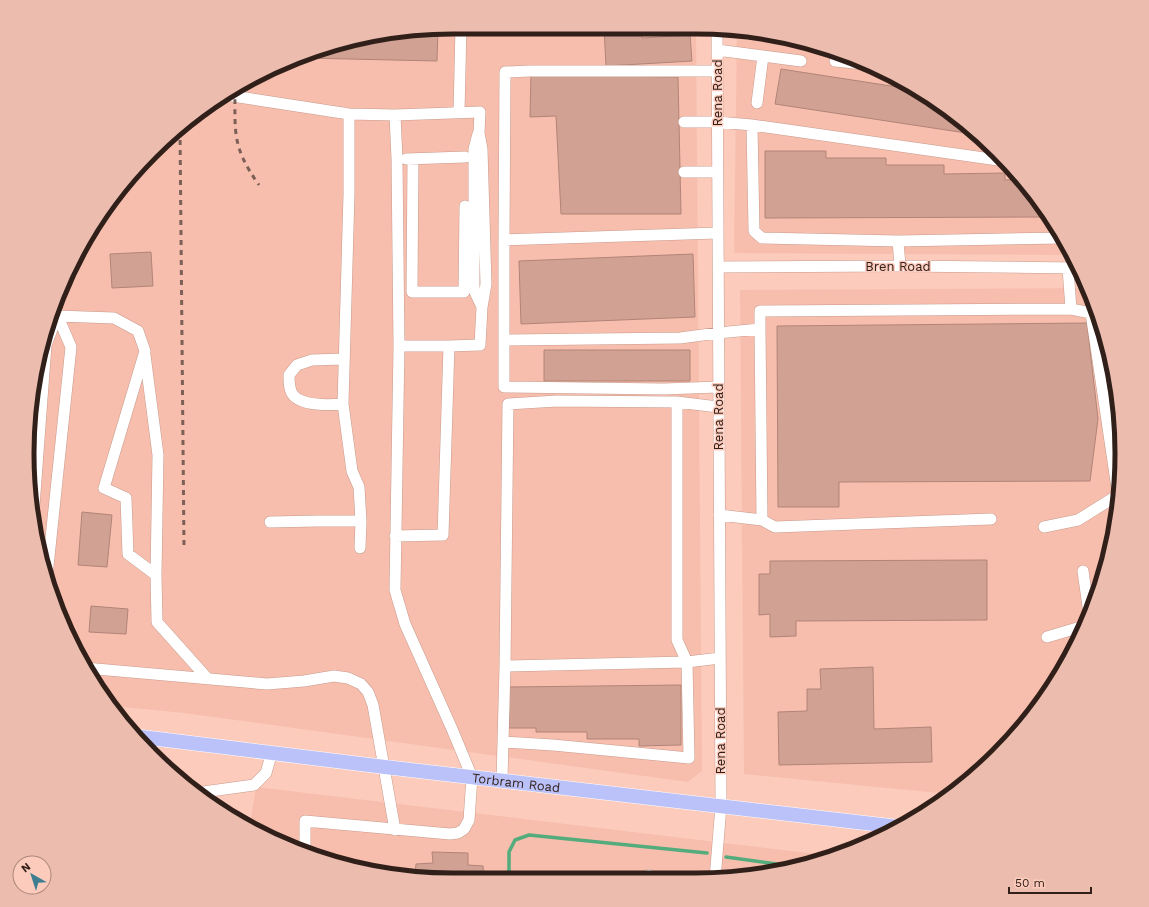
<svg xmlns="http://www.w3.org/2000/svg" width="1149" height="907" font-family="'Work Sans',sans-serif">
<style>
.built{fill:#f7bead}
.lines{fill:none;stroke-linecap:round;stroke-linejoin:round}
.stream{stroke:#54ac7c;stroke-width:3.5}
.building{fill:#d1a294;stroke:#b28477}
.minor-casing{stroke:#c89a8c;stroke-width:12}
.major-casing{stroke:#fff;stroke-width:15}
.minor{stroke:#fff;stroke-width:11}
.major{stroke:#bbc1f9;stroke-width:14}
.rail{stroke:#7c5f56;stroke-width:3;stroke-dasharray:5 5;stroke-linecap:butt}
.labels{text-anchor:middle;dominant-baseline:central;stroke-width:3;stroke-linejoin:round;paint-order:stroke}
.street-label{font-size:13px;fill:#31201a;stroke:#fccbbc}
.rim{fill:none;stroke:#31201a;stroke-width:5}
</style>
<rect width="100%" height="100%" fill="#fccbbc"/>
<path class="built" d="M 454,27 L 696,28 L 702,771 L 688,782 L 184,713 L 113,706 L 84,667 L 41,564 L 27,453 L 42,343 L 84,240 L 152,152 L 240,84 L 343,41 Z
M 737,31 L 833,50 L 909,84 L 977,133 L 1016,172 L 1065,240 L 1072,255 L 734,253 Z
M 1086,288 L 1099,317 L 1118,398 L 1121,482 L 1107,564 L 1078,642 L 1034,713 L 977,774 L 949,794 L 744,774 L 740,290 Z
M 256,787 L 817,854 L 821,859 L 806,865 L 724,879 L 453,880 L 371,872 L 290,847 L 250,824 Z"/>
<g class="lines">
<path class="stream" d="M 726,857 L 799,867
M 509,880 L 509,852 L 515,840 L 529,835 L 707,853"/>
</g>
<path class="building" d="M 604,28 L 642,28 L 642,38 L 690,35 L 692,61 L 606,66 Z
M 438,29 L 437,61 L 303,58 L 343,41 Z
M 772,38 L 791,41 L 772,40 Z
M 781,69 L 917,90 L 979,135 L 775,104 Z
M 531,75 L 678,77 L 681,214 L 561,214 L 556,116 L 530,117 Z
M 765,151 L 826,151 L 826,158 L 886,158 L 886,165 L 944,165 L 944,174 L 1005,173 L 1005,180 L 1021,179 L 1048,217 L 765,218 Z
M 151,252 L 153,286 L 112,288 L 110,254 Z
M 693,254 L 695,317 L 521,324 L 519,261 Z
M 1087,323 L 1098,419 L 1090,481 L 839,482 L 839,507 L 778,507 L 777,326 Z
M 544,350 L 690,350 L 690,381 L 544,381 Z
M 82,512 L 112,515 L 107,567 L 78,565 Z
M 987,560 L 987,620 L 796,621 L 796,636 L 770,637 L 770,614 L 759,615 L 759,574 L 770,574 L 770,561 Z
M 91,606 L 128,609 L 126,634 L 89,632 Z
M 873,667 L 874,729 L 931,727 L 932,762 L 779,765 L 778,712 L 807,711 L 807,689 L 821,689 L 820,669 Z
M 681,685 L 681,745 L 639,746 L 639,739 L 587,739 L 587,732 L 536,732 L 536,728 L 509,728 L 509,687 Z
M 432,852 L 468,853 L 468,865 L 483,866 L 484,880 L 453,880 L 415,876 L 416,864 L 433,863 Z
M 539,873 L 632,873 L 632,879 L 538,880 Z"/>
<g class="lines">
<defs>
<path id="minor" d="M 717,50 L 763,56 L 757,103
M 763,56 L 801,61
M 835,61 L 863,64
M 226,95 L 349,114 L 395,115
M 459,112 L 461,27
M 349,114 L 349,194 L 343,404 L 352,471 L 359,487 L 361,521 L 360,548
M 684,122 L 717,122 L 752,125 L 1005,161
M 752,125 L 754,231 L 762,238 L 898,241 L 900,266
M 478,134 L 474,149 L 474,290 L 482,307
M 406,159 L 465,157
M 413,159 L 412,292 L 464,292 L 465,206
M 684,172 L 717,172
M 718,233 L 504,240 L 504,387 L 664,389 L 718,387
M 504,240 L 505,72 L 530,71 L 717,71
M 898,241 L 1063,238
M 718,267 L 900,266 L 1077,268
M 760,329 L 762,520
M 504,340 L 680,338 L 718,333 L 760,329 L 760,311 L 1071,309 L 1068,268
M 145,355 L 158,455 L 156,575
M 677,402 L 718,407
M 343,404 C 330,405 304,406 294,396 C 289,391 289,382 289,375 L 297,365 L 312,360 L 344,359
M 34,506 L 46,345 L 57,316 L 114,318 L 138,331 L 145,351 L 104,488 L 126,498 L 128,554 L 156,575 L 157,622 L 207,678
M 719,515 L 762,520 L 775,527 L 991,519
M 270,522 L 319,521 L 361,521
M 1044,527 L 1078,520 L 1118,495 L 1091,313 L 1071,309
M 395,536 L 443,535 L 449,346 L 399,346
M 1083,571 L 1089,614
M 47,576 L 71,347 L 56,312
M 1047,637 L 1084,626
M 85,668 L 267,684 L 304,681 L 334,676 L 348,678 L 361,684 L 368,692 L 373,705 L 395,830
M 503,742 L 553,745 L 689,758 L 687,662 L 677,640 L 677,402 L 557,401 L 508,404 L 505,666
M 502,780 L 505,666 L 687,662 L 720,658
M 196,793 L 254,785 L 266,773 L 272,752
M 305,852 L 305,821 L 450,834 L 458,833 L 464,829 L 469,820 L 472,777 L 452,729 L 405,624 L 395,590 L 399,346 L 397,159 L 395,115 L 480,112 L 479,133 L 482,149 L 486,284 L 482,307 L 480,345 L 449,346
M 649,879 L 649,875
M 715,879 L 721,806 L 717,28"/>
<g id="major">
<path id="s1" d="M 134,736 L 385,767 L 899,827"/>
</g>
</defs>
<use href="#minor" class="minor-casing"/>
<use href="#major" class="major-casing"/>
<use href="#minor" class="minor"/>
<use href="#major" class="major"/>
<path class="rail" d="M 235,89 C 235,133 232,147 259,185
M 180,130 L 184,548"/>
</g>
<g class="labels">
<g class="street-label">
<text transform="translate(717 93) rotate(-90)">Rena Road</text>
<text x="898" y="266">Bren Road</text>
<text transform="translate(718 417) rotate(-90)">Rena Road</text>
<text transform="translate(720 741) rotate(-90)">Rena Road</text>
<text stroke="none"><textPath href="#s1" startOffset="385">Torbram Road</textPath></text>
</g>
</g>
<path d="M0 0H1149V907H0ZM453 34H696A419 419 0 0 1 1115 453V454A419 419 0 0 1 696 873H453A419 419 0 0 1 34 454V453A419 419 0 0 1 453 34Z" fill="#ecbdaf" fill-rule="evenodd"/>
<path class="rim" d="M453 34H696A419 419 0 0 1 1115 453V454A419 419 0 0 1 696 873H453A419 419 0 0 1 34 454V453A419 419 0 0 1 453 34Z"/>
<g transform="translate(32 875) rotate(321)"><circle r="19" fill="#fccbbc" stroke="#ab877b"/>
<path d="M0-3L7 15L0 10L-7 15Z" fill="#3d7f90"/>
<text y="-6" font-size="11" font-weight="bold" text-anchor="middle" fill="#31201a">N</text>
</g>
<path d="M1009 887v6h82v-6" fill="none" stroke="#31201a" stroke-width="2"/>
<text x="1015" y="887" font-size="12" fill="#31201a" stroke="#fccbbc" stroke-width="3" paint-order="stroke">50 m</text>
</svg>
